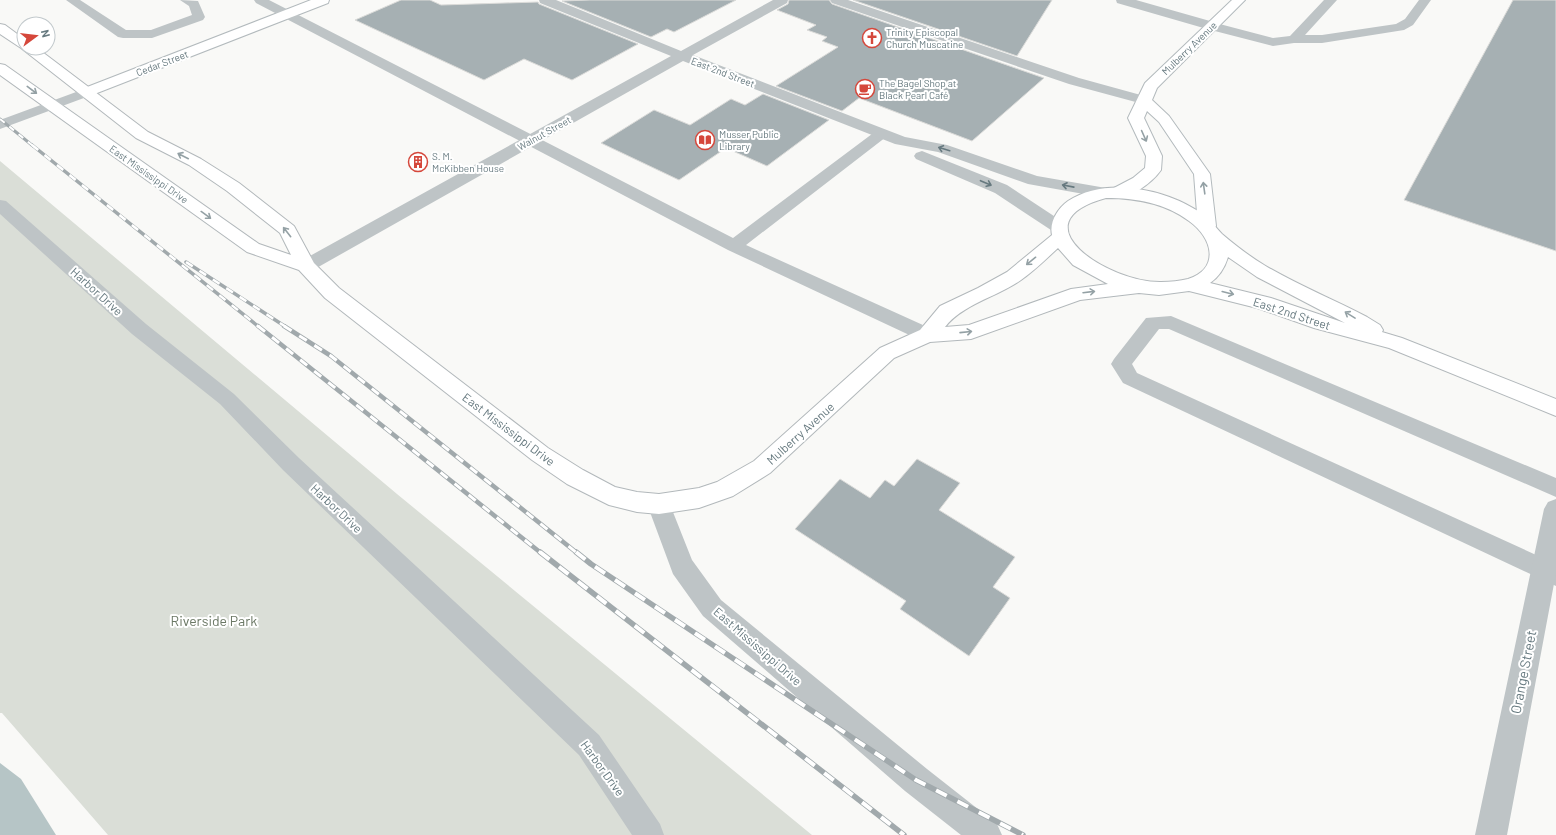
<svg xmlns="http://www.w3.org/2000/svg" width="1556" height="835" font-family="Barlow,sans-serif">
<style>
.green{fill:#daded7}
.water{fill:#b6c5c6}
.pier{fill:#f9f9f7}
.building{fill:#a6b0b3;stroke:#dbdbd9}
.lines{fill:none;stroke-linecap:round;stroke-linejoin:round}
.secondary-casing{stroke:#b3babd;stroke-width:2}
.primary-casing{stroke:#b2b8bb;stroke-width:2}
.lane{fill:#bec4c6;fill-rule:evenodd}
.street{fill:#bec4c6;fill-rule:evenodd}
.secondary{fill:#fff;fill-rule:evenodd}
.primary{fill:#fff;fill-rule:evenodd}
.rail-far3-casing{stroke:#a1a9ac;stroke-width:3}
.rail-far2-casing{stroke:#a1a9ac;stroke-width:3.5}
.rail-far1-casing{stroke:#a1a9ac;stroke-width:4.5}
.rail-casing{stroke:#a1a9ac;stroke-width:5.5}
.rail-far3{stroke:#fff;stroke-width:2;stroke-dasharray:6;stroke-linecap:butt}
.rail-far2{stroke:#fff;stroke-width:2.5;stroke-dasharray:8;stroke-linecap:butt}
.rail-far1{stroke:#fff;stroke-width:3;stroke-dasharray:9;stroke-linecap:butt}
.rail{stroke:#fff;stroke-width:4;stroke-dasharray:12;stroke-linecap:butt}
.oneway{stroke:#94a1a5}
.oneway2{stroke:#66797f}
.labels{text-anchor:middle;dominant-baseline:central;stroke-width:4;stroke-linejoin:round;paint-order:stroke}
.far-poi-label{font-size:10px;fill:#66797f;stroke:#fff;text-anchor:start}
.far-street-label{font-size:10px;fill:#66797f;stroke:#fff}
.street-label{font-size:12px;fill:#66797f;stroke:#fff}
.near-park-label{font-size:14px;fill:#6b7865;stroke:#fff}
.near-street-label{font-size:14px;fill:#66797f;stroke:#fff}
</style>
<rect width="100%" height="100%" fill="#f9f9f7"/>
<path class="green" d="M 0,161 L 397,494 L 812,835 L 106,835 L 0,715 Z"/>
<path class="water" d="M 0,715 L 106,835 L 0,835 Z"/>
<path class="pier" d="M 0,713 L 2,713 L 108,835 L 56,835 L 21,779 L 0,763 Z"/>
<path class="building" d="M 401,0 L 430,0 L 441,5 L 538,2 L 539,4 L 638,44 L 572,80 L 524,59 L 484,80 L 355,20 Z
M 590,0 L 736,0 L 674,32 L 667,29 L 651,37 L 562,1 Z
M 789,0 L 829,0 L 832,4 L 1044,78 L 972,141 L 859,98 L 842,111 L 776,86 L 838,47 L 822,41 L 827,37 L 807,30 L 816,25 L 777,10 L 788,4 Z
M 853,0 L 1052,0 L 1017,56 Z
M 1513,0 L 1556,0 L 1556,251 L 1404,200 Z
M 763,94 L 829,120 L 767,166 L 726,148 L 679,180 L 601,143 L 654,110 L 690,125 L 731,99 L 745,105 Z
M 917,459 L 960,483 L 939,510 L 1015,557 L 993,587 L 1010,598 L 969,656 L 900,609 L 906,601 L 795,529 L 840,479 L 870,498 L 885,480 L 894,486 Z"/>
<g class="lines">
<defs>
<path id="secondary" d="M 311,0 L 329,0 L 328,3 L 92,95 L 82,95 L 80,92 L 82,89 Z
M 1232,0 L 1245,0 L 1157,88 L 1152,100 L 1169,116 L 1210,174 L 1216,226 L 1213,230 L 1207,231 L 1201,230 L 1198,226 L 1194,174 L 1159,122 L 1147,111 L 1144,118 L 1162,156 L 1161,170 C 1152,183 1128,201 1112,197 L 1109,193 L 1112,189 L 1133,178 L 1145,168 L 1146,156 L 1128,118 L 1145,83 Z"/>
<path id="primary" d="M 0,24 L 5,25 L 24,39 L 24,48 L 37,48 L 148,132 L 201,159 L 239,183 L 294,226 L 314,263 L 339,288 L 548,448 L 583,470 L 615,487 L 637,492 L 659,494 L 699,488 L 717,482 L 754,461 L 880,348 L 920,330 L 940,306 L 978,288 L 1007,272 L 1052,235 C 1049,222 1058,208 1068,201 C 1106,176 1166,189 1201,213 C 1210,219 1215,227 1222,234 C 1235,245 1249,256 1264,265 C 1297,285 1333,299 1367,317 L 1380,325 L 1383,330 L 1382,332 L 1402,338 L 1556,399 L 1556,416 L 1389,348 L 1314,328 L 1257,308 L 1189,291 L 1159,295 L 1139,293 L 1080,300 L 971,339 L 930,342 L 894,358 L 770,473 L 733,496 L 699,508 L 659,514 L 637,512 L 609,505 L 567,484 L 532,460 L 325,298 L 299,270 L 247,252 L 0,75 L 0,64 L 5,65 L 259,244 L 291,255 L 280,233 L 227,191 L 189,165 L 136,138 L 21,48 L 0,34 ZM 1106,198 C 1136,198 1165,203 1189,221 C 1212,237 1221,268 1188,279 C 1180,281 1170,282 1161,282 C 1110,283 1014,223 1106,198 ZM 1058,248 L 1073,265 L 1108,284 L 1071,289 L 969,325 L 945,327 C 963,304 997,297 1021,280 C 1034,271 1046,259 1058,248 ZM 1228,257 L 1257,277 L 1345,323 L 1271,298 L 1210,283 C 1219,277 1225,267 1228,257 Z"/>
</defs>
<use href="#secondary" class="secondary-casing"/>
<use href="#primary" class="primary-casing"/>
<path class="lane" d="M 66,0 L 80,0 L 126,30 L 151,30 L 192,15 L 189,6 L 180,0 L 198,1 L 205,17 L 203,20 L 152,38 L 123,38 L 118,37 Z
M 254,0 L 269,0 L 733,238 L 876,131 L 886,131 L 889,134 L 886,137 L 746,245 L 934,330 L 937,335 L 934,340 L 927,342 L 920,340 L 728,250 L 256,3 Z
M 830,0 L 848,0 L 1079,78 L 1148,97 L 1150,100 L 1148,103 L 1143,104 L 1069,84 L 832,3 Z
M 1324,0 L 1337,0 L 1305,35 L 1322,35 L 1396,24 L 1405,19 L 1419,0 L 1431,0 L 1413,25 L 1404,30 L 1322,43 L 1294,43 L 1273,46 L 1207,29 L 1206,26 L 1212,22 L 1273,38 L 1290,36 Z
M 87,88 L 92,89 L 94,92 L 92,95 L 0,129 L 0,120 Z
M 0,200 L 6,201 L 146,324 L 234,394 L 299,458 L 599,735 L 660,824 L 664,835 L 632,835 L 579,755 L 283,470 L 220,404 L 132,334 L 0,214 Z
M 1171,316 L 1556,478 L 1556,497 L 1169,329 L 1159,329 L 1132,364 L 1137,373 L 1556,564 L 1556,586 L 1123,383 L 1111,364 L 1114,359 L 1146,318 Z"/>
<path class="street" d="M 539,0 L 556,0 L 681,51 L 773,0 L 788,0 L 787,3 L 693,55 L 905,137 L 947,145 L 1037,176 L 1106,188 L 1112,189 L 1115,193 L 1112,197 L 1106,198 L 1028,184 L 938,152 L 895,144 L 683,61 L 313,270 L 306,272 L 299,270 L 297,266 L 299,262 L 671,56 L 540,3 Z
M 1116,0 L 1136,0 L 1217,23 L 1219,26 L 1217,29 L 1207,29 L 1117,3 Z
M 922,151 L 1007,185 L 1066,224 L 1069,228 L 1066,232 L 1060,233 L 1054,232 L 995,193 L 916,159 L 914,156 L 916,153 Z
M 659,494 L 667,497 L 692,560 L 721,600 L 927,769 L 997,824 L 1002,835 L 961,835 L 905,791 L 703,616 L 673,574 L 647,504 L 651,497 Z
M 1556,499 L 1556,573 L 1507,835 L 1475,835 L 1544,509 L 1548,502 Z"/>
<use href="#secondary" class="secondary"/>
<use href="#primary" class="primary"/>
<defs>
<path id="rail-far3" d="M 0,119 L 33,146"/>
<path id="rail-far2" d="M 32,145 L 259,327
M 186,262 L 286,327"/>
<path id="rail-far1" d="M 258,326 L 541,553
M 284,326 L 331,356 L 577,553"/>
<path id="rail" d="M 540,552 L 904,835
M 576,552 L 591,564 L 916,780 L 1023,835"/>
</defs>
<use href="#rail-far3" class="rail-far3-casing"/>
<use href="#rail-far2" class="rail-far2-casing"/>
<use href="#rail-far1" class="rail-far1-casing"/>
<use href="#rail" class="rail-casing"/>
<use href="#rail-far3" class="rail-far3"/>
<use href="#rail-far2" class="rail-far2"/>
<use href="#rail-far1" class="rail-far1"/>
<use href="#rail" class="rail"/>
</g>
<defs><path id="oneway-shaft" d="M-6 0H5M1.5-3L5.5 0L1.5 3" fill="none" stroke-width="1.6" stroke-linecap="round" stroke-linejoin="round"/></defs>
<g class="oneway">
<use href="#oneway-shaft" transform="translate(32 90) rotate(37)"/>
<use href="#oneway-shaft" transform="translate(1144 136) rotate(66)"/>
<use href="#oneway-shaft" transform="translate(183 156) rotate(-153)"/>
<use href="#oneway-shaft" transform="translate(1204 188) rotate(-98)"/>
<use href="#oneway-shaft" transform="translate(206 215) rotate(36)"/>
<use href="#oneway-shaft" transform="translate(287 232) rotate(-128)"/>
<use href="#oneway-shaft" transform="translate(1031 261) rotate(141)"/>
<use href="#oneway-shaft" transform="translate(1089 292) rotate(-7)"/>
<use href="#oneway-shaft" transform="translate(1228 293) rotate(14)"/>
<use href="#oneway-shaft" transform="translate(1350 315) rotate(-148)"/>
<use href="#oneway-shaft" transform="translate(966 332) rotate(-6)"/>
</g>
<g class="oneway2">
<use href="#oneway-shaft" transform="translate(944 149) rotate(-163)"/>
<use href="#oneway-shaft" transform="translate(986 183) rotate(23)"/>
<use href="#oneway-shaft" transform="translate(1068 186) rotate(-169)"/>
</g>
<defs>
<symbol id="church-ring" viewBox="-11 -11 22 22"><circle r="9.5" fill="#fff" stroke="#d5473b" stroke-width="1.5"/><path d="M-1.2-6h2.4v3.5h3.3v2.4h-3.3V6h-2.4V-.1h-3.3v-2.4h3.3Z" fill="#d5473b"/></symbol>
<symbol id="cafe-ring" viewBox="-11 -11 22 22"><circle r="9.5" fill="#fff" stroke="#d5473b" stroke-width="1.5"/><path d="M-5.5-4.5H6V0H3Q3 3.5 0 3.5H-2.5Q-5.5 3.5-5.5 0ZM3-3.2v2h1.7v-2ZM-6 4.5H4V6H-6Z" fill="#d5473b"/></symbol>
<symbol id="library-ring" viewBox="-11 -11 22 22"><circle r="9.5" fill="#fff" stroke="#d5473b" stroke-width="1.5"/><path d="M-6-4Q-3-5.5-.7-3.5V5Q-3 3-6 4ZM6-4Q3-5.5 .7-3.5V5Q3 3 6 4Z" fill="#d5473b"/></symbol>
<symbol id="building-ring" viewBox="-11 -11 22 22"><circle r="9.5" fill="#fff" stroke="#d5473b" stroke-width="1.5"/><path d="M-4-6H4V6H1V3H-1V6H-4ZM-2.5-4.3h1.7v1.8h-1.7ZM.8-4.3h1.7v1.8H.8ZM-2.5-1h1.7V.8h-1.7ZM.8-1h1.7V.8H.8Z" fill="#d5473b"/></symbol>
</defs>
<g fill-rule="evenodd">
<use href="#church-ring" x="861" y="27" width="22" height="22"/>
<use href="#cafe-ring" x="854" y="78" width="22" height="22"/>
<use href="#library-ring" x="694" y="129" width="22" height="22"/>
<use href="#building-ring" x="407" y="151" width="22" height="22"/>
</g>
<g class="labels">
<g class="far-poi-label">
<text x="886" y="32">Trinity Episcopal<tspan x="886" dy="12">Church Muscatine</tspan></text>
<text x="879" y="83">The Bagel Shop at<tspan x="879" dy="12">Black Pearl Café</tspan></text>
<text x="719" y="134">Musser Public<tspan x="719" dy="12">Library</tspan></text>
<text x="432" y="156">S. M.<tspan x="432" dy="12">McKibben House</tspan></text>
</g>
<g class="far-street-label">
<text transform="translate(1189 48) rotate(-44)">Mulberry Avenue</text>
<text transform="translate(162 63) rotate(-21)">Cedar Street</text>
<text transform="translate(723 72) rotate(21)">East 2nd Street</text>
<text transform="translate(544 133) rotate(-29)">Walnut Street</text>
<text transform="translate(149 174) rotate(35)">East Mississippi Drive</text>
</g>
<g class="street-label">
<text transform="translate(97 291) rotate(42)">Harbor Drive</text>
<text transform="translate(1292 313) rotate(18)">East 2nd Street</text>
<text transform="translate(509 429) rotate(37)">East Mississippi Drive</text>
<text transform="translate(800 433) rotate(-42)">Mulberry Avenue</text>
<text transform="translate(337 508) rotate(43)">Harbor Drive</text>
<text transform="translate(758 646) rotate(41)">East Mississippi Drive</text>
<text transform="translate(603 768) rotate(54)">Harbor Drive</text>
</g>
<g class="near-park-label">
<text x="214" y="620">Riverside Park</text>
</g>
<g class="near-street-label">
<text transform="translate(1523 672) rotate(-79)">Orange Street</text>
</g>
</g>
<g transform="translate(36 36) rotate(75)"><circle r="19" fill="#ffffff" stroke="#c2c9cc"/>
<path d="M0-3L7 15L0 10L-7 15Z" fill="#d5473b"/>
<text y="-6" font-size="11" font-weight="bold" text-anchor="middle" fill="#66797f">N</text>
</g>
</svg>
